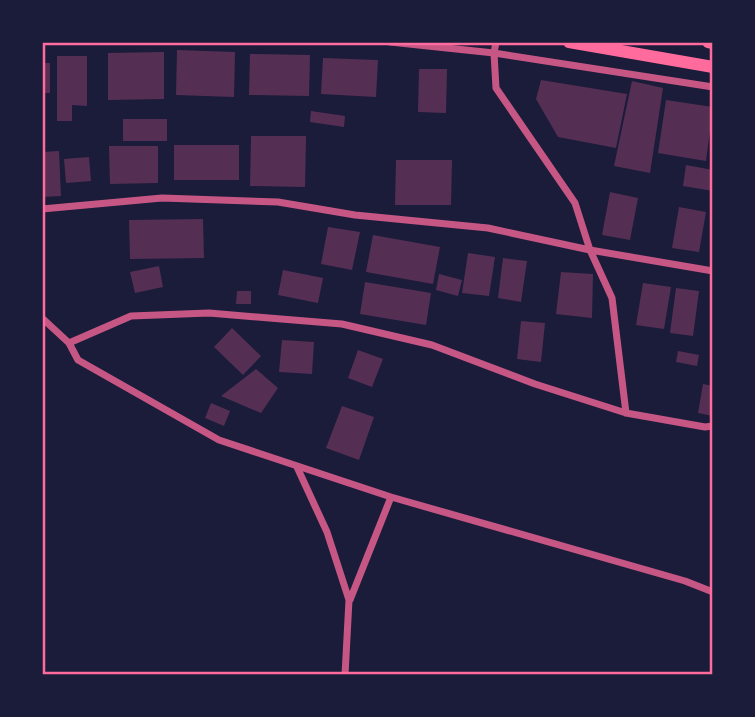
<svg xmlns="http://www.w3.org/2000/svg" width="755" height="717" font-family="Raleway,sans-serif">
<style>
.building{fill:#542f53}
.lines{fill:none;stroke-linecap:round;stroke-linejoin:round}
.minor{stroke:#c65784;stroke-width:7}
.secondary{stroke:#ff6b9d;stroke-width:12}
.neatline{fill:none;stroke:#ff6b9d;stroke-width:2.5}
</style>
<rect width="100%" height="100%" fill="#1b1b3a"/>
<path class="building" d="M 177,50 L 235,52 L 234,97 L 176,95 Z
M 164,52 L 164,99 L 108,100 L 108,53 Z
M 250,54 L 310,55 L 309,96 L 249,95 Z
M 57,56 L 87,56 L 87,106 L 72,105 L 72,121 L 57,121 Z
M 323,58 L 378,60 L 376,97 L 321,94 Z
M 42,63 L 50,63 L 50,93 L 42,93 Z
M 419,69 L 447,69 L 446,113 L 418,112 Z
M 541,80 L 627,94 L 616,148 L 558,137 L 536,99 Z
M 632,81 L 663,88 L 650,173 L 614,166 Z
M 666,100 L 713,107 L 706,161 L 658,153 Z
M 311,111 L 345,116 L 344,127 L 310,122 Z
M 123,119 L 167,119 L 167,141 L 123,141 Z
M 251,136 L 306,136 L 305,187 L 250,186 Z
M 174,145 L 239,145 L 239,180 L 174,180 Z
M 109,146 L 158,146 L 158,183 L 110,184 Z
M 59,151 L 61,196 L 42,197 L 42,152 Z
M 89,157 L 91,181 L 66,183 L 64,159 Z
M 396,160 L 452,160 L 451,205 L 395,205 Z
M 686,165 L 713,170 L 713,191 L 683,186 Z
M 610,192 L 638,198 L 630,240 L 602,235 Z
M 679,207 L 706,212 L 699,252 L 672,248 Z
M 203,219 L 204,258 L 130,259 L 129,220 Z
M 328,227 L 360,232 L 352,270 L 321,264 Z
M 373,235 L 440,247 L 433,284 L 366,272 Z
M 468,253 L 495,257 L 489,296 L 462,293 Z
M 503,258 L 527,261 L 521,302 L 498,298 Z
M 159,266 L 163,287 L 135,293 L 130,272 Z
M 283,270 L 323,278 L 318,303 L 278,295 Z
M 561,272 L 593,274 L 592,318 L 556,314 Z
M 439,274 L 462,280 L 458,296 L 436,290 Z
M 365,282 L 431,293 L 426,325 L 360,314 Z
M 643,283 L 671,287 L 664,329 L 636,325 Z
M 676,288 L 699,291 L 693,336 L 670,333 Z
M 237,291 L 251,291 L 251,304 L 236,304 Z
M 521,321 L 545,323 L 541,362 L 517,359 Z
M 232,328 L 261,356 L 243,375 L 214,347 Z
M 282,340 L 314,342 L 312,374 L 279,372 Z
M 358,350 L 383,359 L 372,387 L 348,378 Z
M 678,351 L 699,355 L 697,366 L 676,362 Z
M 256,369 L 278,388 L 261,413 L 221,396 Z
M 703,384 L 713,386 L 713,416 L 698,413 Z
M 211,403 L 230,411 L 224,426 L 205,418 Z
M 342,406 L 374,417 L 359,460 L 326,448 Z"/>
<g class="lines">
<path class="minor" d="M 390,42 L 494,53 L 713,87
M 496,42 L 494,53 L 496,88 L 575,203 L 590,250 L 612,298 L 626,413
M 42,209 L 162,198 L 278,202 L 355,215 L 488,228 L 590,250 L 713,271
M 42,318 L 69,343 L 78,360 L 219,440 L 391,497 L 685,581 L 713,592
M 69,343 L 131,316 L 209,313 L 342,324 L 432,345 L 535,384 L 626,413 L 705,427 L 713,426
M 297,467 L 327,532 L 349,600 L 345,675
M 350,600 L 391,497"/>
<path class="secondary" d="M 569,42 L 713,67
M 708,42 L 713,43"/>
</g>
<rect width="755" height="717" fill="none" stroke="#1b1b3a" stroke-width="88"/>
<rect x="44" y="44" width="667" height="629" class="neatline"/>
</svg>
